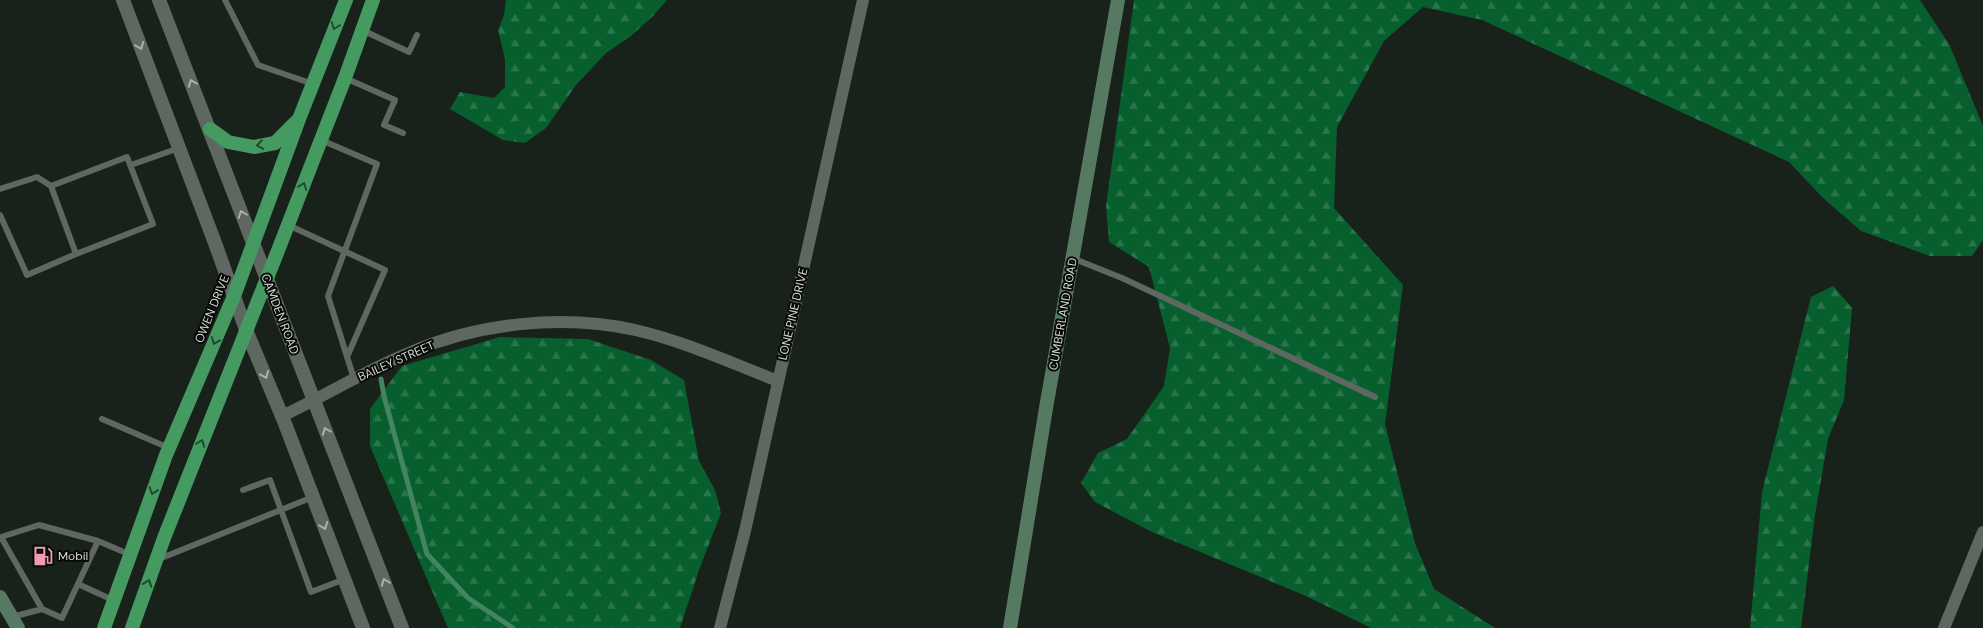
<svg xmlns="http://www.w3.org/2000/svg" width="1983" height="628" font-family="'DM Sans',sans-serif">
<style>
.forest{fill:url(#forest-firs)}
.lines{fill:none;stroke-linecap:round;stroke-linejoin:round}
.stream{stroke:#458460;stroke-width:5}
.service{stroke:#5e6760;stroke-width:6}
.minor{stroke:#5e6760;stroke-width:12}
.tertiary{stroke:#5e6760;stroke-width:14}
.secondary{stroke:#557a61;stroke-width:14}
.trunk{stroke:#459a62;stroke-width:14}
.oneway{stroke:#234a30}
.oneway2{stroke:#acb2ad}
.labels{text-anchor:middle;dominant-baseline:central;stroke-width:4;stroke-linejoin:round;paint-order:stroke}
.street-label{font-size:12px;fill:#d6dbd7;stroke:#070907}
.poi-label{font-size:12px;fill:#d6dbd7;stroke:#070907;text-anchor:start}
</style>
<defs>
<pattern id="forest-firs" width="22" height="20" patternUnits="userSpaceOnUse" patternTransform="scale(1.25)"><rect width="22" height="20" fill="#085f2e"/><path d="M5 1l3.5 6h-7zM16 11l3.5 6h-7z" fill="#2b754c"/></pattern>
</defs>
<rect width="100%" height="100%" fill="#19211b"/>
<path class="forest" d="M 506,0 L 667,0 L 653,16 L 631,36 L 606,53 L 576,85 L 546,128 L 525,143 L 503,140 L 450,109 L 460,92 L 494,98 L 505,87 L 505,59 L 498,30 L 504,15 Z
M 1134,0 L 1920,0 L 1950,46 L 1983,126 L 1983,240 L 1972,256 L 1930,256 L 1861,231 L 1823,198 L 1789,162 L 1482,20 L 1423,7 L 1384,41 L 1337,127 L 1334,208 L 1403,285 L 1385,424 L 1415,543 L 1434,589 L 1495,628 L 1371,628 L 1306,596 L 1152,532 L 1095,502 L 1081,483 L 1098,453 L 1127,439 L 1164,386 L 1170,348 L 1149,267 L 1109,242 L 1106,206 Z
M 1833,286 L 1852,308 L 1844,400 L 1828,439 L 1815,515 L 1801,628 L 1750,628 L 1762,492 L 1811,297 Z
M 500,337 L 588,339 L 651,360 L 684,380 L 699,461 L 715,490 L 721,513 L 699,570 L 680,628 L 448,628 L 370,446 L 370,409 L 402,366 Z"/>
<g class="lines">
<path class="stream" d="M 381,379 L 384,396 L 427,554 L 468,598 L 513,628"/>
<path class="service" d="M 225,0 L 258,65 L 313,84
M 362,30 L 409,52 L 417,35
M 345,78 L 395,100 L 384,125 L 403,133
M 321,140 L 377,164 L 328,296 L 354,379
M 127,157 L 153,224 L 76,254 L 51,186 Z
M 131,165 L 179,148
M 0,189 L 37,177 L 51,186
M 0,215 L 27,275 L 76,254
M 288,225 L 385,270 L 347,357
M 1072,258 L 1122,278 L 1375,397
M 102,419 L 169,448
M 243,490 L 270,480 L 311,592 L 345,579
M 98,541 L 62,618 L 42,609 L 1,537 L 39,525 L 98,541 L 131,555
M 159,559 L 313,497
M 78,584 L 115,601
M 12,617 L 42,609"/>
<path class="minor" d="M 282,416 C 325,396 366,370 411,352 C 479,323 562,314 635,330 C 684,341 731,363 778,381
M 720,628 L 745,531 L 863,0
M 1944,628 L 1983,532"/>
<path class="tertiary" d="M 123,0 L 215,243 L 246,330 L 284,421 L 363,628
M 159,0 L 402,628"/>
<path class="secondary" d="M 0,597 L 18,628
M 1010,628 L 1046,408 L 1118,0"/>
<path class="trunk" d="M 210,129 L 228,142 L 254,147 L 275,143 L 297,121
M 104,628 L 166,455 L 234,296 L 299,119 L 346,0
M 132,628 L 164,538 L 279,248 L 345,78 L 373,0"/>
</g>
<defs><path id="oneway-chevron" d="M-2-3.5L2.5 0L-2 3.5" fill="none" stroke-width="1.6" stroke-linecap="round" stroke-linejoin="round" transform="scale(1.25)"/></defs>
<g class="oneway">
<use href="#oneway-chevron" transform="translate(335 26) rotate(111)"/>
<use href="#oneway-chevron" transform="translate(260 145) rotate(172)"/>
<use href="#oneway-chevron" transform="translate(303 186) rotate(-69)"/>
<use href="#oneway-chevron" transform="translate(215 341) rotate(113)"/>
<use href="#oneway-chevron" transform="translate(201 443) rotate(-69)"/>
<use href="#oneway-chevron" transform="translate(153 491) rotate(109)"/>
<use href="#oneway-chevron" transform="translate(148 583) rotate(-70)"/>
</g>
<g class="oneway2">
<use href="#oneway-chevron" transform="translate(140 46) rotate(69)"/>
<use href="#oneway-chevron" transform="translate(192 83) rotate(-111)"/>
<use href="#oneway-chevron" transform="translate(242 214) rotate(-111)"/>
<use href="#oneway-chevron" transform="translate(265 375) rotate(67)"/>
<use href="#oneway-chevron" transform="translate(326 431) rotate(-111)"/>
<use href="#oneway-chevron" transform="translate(324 526) rotate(69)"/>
<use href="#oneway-chevron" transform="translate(385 582) rotate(-111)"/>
</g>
<defs>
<symbol id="fuel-bare" viewBox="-9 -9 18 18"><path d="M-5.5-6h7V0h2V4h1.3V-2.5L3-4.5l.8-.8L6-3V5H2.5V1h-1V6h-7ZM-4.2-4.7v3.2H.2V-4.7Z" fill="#f19ab2" stroke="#070907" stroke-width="2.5" paint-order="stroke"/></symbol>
</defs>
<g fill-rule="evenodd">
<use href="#fuel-bare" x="29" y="542" width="28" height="28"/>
</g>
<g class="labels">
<g class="street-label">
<text transform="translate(212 309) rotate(-68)">OWEN DRIVE</text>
<text transform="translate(280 314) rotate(69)">CAMDEN ROAD</text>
<text transform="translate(793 314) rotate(-77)">LONE PINE DRIVE</text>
<text transform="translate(1063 314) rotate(-80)">CUMBERLAND ROAD</text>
<text transform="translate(396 361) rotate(-24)">BAILEY STREET</text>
</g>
<g class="poi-label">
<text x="58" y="556">Mobil</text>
</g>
</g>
</svg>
